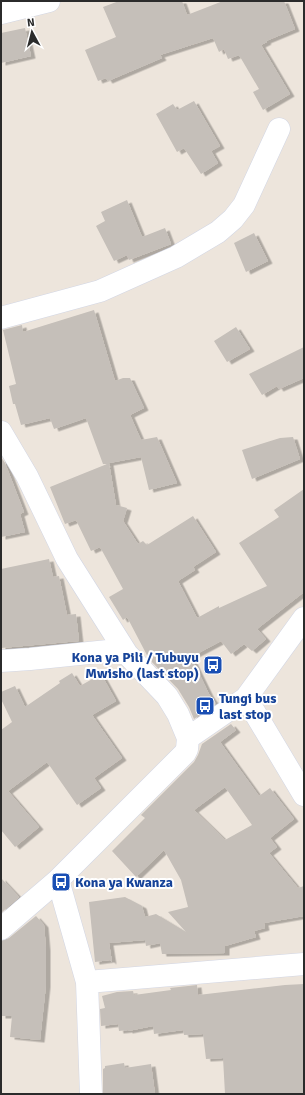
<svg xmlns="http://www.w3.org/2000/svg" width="305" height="1095" font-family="Signika,sans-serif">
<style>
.building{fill:#c5bfb9;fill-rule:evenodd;filter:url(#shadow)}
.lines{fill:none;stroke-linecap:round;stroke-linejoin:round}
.minor-casing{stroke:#d2d6e4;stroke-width:23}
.minor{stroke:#fff;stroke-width:22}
.labels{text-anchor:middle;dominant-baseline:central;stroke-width:4;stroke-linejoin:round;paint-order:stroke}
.transit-label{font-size:14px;font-weight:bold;fill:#164399;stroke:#fff;text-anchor:start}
</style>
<defs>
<filter id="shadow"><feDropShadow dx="4.5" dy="2.5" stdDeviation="0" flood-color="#0004"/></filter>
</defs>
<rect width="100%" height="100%" fill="#ede5dc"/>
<path class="building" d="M 119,1 L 182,1 L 187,15 L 223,1 L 284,1 L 295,29 L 266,41 L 267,42 L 261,45 L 290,94 L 263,110 L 253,92 L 259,89 L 239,55 L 228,59 L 224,49 L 219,52 L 213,38 L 160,55 L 162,58 L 108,81 L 106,78 L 98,81 L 85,50 L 116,37 L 103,7 Z
M 25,28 L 31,56 L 1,63 L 1,33 Z
M 194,101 L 220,146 L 211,151 L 218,163 L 201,174 L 184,148 L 177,152 L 156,114 L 173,104 L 177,110 Z
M 127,200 L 142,237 L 165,228 L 171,244 L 129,260 L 127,255 L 114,261 L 96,226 L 105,221 L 101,212 Z
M 254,233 L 268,261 L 246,272 L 234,243 Z
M 94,310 L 115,381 L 123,378 L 130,378 L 144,408 L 130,415 L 141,440 L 157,437 L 177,483 L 149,490 L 141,457 L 109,463 L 116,505 L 127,508 L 123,521 L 138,544 L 143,541 L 147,545 L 193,516 L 216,552 L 193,567 L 195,570 L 178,581 L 197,618 L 219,606 L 219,608 L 267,586 L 239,543 L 279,517 L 274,510 L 304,489 L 304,592 L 257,629 L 266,639 L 252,651 L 244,644 L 231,654 L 221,641 L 191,657 L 209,694 L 216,704 L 194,719 L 189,707 L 178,689 L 149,659 L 127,617 L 123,620 L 109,597 L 123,589 L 100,547 L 91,551 L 76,520 L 65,524 L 50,487 L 107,464 L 103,464 L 86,418 L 54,429 L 50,418 L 21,425 L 15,404 L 13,404 L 9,386 L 16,384 L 3,330 L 22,325 L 23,332 Z
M 236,327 L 250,349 L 227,362 L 214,341 Z
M 304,347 L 304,378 L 279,389 L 277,386 L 262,395 L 249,374 Z
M 293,437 L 300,459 L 252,479 L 242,450 L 280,438 Z
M 1,457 L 5,463 L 24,512 L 20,514 L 25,532 L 1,537 Z
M 49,559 L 53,577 L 59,576 L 67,615 L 76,614 L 79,641 L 1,648 L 1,569 Z
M 72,673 L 80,686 L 101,674 L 116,701 L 92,715 L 122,758 L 94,778 L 101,788 L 77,805 L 47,762 L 8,791 L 39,827 L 15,847 L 1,830 L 1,730 L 12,722 L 1,699 L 1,692 L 15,686 L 25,707 L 60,683 L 59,681 Z
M 231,724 L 236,730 L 220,742 L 259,796 L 270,788 L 294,819 L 270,838 L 277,847 L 269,853 L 298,888 L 304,886 L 304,916 L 264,923 L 265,928 L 254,931 L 256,937 L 225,946 L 225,953 L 162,954 L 160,943 L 146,946 L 145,940 L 109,943 L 112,962 L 110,960 L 95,962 L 89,902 L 125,897 L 142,906 L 145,917 L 156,914 L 186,932 L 168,912 L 188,907 L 181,880 L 164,850 L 136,877 L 112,851 L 145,818 L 141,815 L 194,762 L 198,755 L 202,744 ZM 225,787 L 252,825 L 225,840 L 194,810 Z
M 1,878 L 19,897 L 1,913 Z
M 36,916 L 44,925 L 46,948 L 46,985 L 40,1040 L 10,1037 L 12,1016 L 1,1016 L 1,941 L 9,938 Z
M 304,984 L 304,1094 L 225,1094 L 223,1058 L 206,1059 L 203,1034 L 184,1035 L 183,1030 L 154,1034 L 153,1026 L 128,1031 L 128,1030 L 119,1031 L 118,1024 L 101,1026 L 100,1009 L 105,1008 L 102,996 L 117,992 L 133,991 L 134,995 L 171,990 L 170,988 L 197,985 L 198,995 L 285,985 Z
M 124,1063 L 125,1068 L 151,1064 L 155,1094 L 103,1094 L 103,1069 L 105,1068 L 105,1066 Z"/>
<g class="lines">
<defs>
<path id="minor" d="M 1,13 L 49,1
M 1,318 L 100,291 L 176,257 L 218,232 L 233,219 L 244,205 L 279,129
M 1,432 L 27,476 L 67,559 L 127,654 L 167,696 L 178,714 L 188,738 L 187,749 L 185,753 L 58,880 L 87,982 L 91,1094
M 1,661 L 30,659 L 108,651 L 127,654
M 246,698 L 304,795
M 188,738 L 246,698 L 304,618
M 1,929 L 58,880
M 87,982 L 304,964"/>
</defs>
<use href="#minor" class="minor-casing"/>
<use href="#minor" class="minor"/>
</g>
<defs>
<symbol id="bus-square" viewBox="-11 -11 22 22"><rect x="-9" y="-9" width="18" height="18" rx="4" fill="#1a4fb4" stroke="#fff"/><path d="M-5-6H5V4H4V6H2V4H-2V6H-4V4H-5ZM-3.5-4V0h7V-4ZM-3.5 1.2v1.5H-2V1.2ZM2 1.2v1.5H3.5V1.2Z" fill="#fff"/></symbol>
</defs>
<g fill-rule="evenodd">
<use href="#bus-square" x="202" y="654" width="22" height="22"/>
<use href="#bus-square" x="194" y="695" width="22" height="22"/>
<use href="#bus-square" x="50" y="871" width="22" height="22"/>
</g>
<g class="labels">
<g class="transit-label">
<text x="199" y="657" text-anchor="end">Kona ya Pili / Tubuyu<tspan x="199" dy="16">Mwisho (last stop)</tspan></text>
<text x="219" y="698">Tungi bus<tspan x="219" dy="16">last stop</tspan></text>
<text x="75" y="882">Kona ya Kwanza</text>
</g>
</g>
<rect width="305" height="1095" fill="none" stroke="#2b2b2b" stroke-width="4"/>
<g transform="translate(32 32) rotate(353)" stroke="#ffffff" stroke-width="3" paint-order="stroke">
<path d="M0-3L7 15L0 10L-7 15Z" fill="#2b2b2b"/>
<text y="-6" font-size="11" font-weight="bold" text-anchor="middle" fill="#2b2b2b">N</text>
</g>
</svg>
